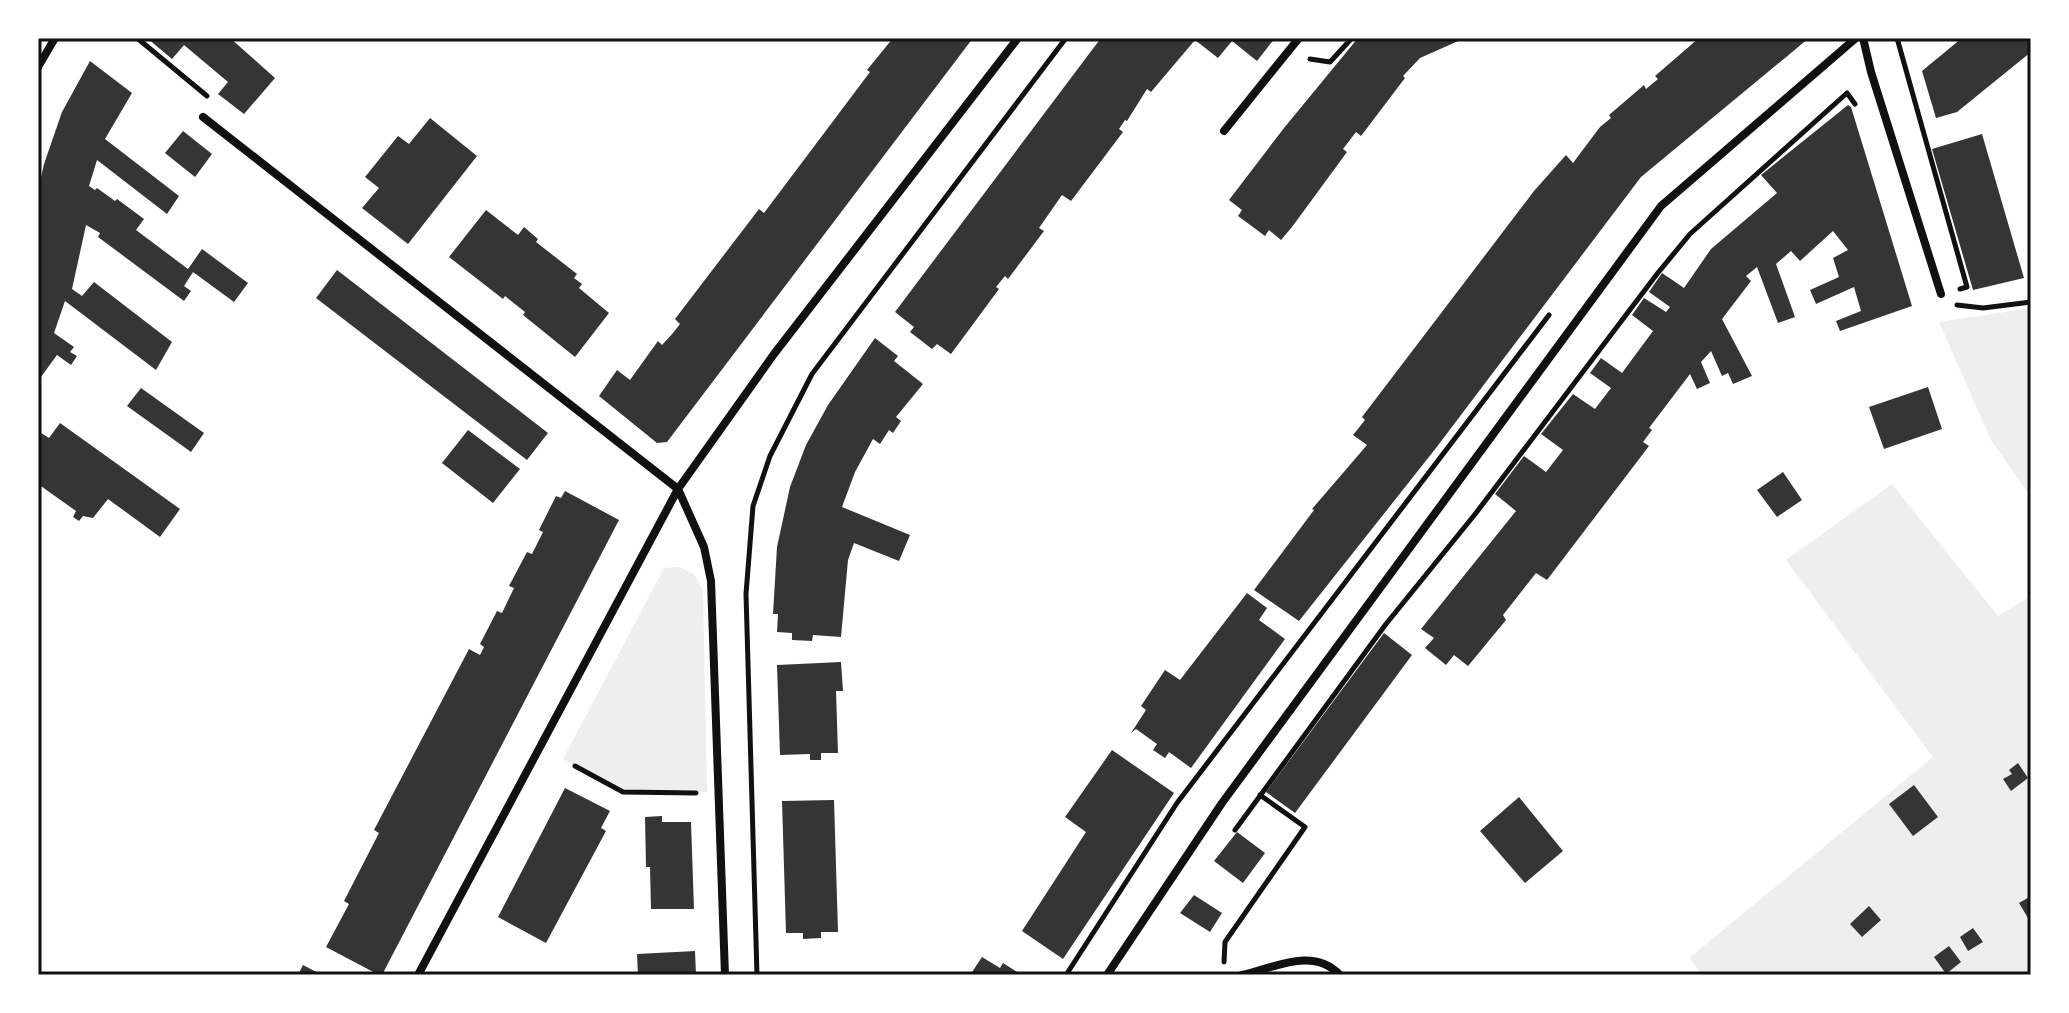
<svg xmlns="http://www.w3.org/2000/svg" width="2069" height="1013" font-family="Figtree,sans-serif">
<style>
.green{fill:#eee}
.building{fill:#353535}
.lines{fill:none;stroke-linecap:round;stroke-linejoin:round}
.path{stroke:#111;stroke-width:5}
.minor{stroke:#111;stroke-width:8}
.neatline{fill:none;stroke:#111;stroke-width:3}
</style>
<rect width="100%" height="100%" fill="#fff"/>
<path class="green" d="M 2031,308 L 2031,497 L 1991,440 L 1939,322 Z
M 1892,484 L 1998,616 L 2031,596 L 2031,975 L 1703,975 L 1689,958 L 1933,757 L 1786,560 Z
M 679,567 L 694,574 L 703,590 L 707,792 L 623,792 L 563,759 L 664,568 Z"/>
<path class="building" d="M 147,38 L 230,38 L 275,78 L 244,114 L 218,94 L 228,82 L 184,45 L 172,59 Z
M 893,38 L 973,38 L 667,442 L 657,443 L 599,396 L 617,370 L 630,380 L 658,341 L 662,345 L 673,333 L 680,324 L 675,319 L 759,209 L 764,213 L 870,72 L 867,70 Z
M 1101,38 L 1275,38 L 1257,61 L 1232,41 L 1218,58 L 1195,40 L 1151,92 L 1147,89 L 1127,121 L 1125,120 L 1119,129 L 1123,132 L 1071,201 L 1062,195 L 1039,228 L 1044,231 L 1008,279 L 1005,276 L 996,287 L 999,289 L 951,354 L 937,344 L 932,349 L 910,332 L 914,327 L 895,312 Z
M 1358,38 L 1465,38 L 1420,58 L 1403,76 L 1405,78 L 1361,136 L 1356,132 L 1343,149 L 1347,152 L 1292,227 L 1281,240 L 1269,230 L 1265,236 L 1238,216 L 1242,210 L 1229,200 L 1284,128 Z
M 1699,38 L 1809,38 L 1641,177 L 1436,448 L 1299,621 L 1254,590 L 1314,510 L 1312,509 L 1367,445 L 1353,435 L 1365,420 L 1362,417 L 1534,191 L 1566,155 L 1573,163 L 1600,127 L 1611,118 L 1609,115 L 1644,85 L 1646,89 L 1658,79 L 1655,76 Z
M 1962,38 L 2031,38 L 2031,52 L 1957,112 L 1936,118 L 1922,71 Z
M 90,61 L 132,93 L 105,139 L 179,196 L 167,214 L 97,160 L 89,186 L 95,190 L 97,188 L 115,201 L 117,199 L 144,219 L 136,230 L 188,269 L 202,249 L 248,283 L 234,302 L 193,272 L 184,286 L 191,291 L 184,301 L 98,237 L 100,233 L 86,225 L 72,289 L 82,296 L 94,282 L 172,342 L 156,370 L 65,301 L 54,333 L 74,347 L 70,352 L 77,356 L 71,365 L 57,355 L 38,381 L 38,191 L 44,164 L 62,112 Z
M 1848,105 L 1851,107 L 1912,306 L 1840,331 L 1836,321 L 1861,311 L 1854,287 L 1816,304 L 1810,290 L 1839,277 L 1833,258 L 1848,250 L 1833,231 L 1800,261 L 1791,251 L 1776,264 L 1795,317 L 1778,323 L 1757,267 L 1746,276 L 1751,281 L 1722,319 L 1752,376 L 1733,384 L 1728,373 L 1722,376 L 1711,351 L 1701,362 L 1710,383 L 1697,389 L 1690,374 L 1649,428 L 1652,430 L 1643,442 L 1649,446 L 1547,580 L 1536,573 L 1503,615 L 1506,620 L 1468,666 L 1454,655 L 1446,665 L 1425,648 L 1434,638 L 1421,629 L 1516,511 L 1495,494 L 1524,456 L 1546,472 L 1563,450 L 1541,434 L 1573,394 L 1595,409 L 1611,388 L 1590,373 L 1601,358 L 1622,373 L 1653,331 L 1632,315 L 1644,298 L 1666,312 L 1670,307 L 1649,292 L 1662,273 L 1684,288 L 1711,249 L 1777,193 L 1761,175 Z
M 430,118 L 477,156 L 408,244 L 362,208 L 379,188 L 365,177 L 398,136 L 409,144 Z
M 183,131 L 212,154 L 195,177 L 165,153 Z
M 1982,134 L 2024,278 L 1973,290 L 1932,149 Z
M 486,210 L 518,235 L 524,227 L 538,239 L 536,242 L 577,274 L 574,278 L 582,284 L 579,288 L 609,313 L 575,357 L 523,315 L 525,312 L 505,296 L 503,299 L 449,257 Z
M 337,270 L 548,433 L 527,460 L 316,298 Z
M 875,338 L 898,356 L 894,361 L 923,384 L 896,417 L 901,421 L 893,433 L 889,430 L 880,444 L 873,439 L 855,472 L 842,507 L 910,535 L 899,561 L 854,543 L 848,560 L 841,637 L 813,635 L 812,641 L 792,640 L 792,633 L 777,632 L 778,614 L 773,614 L 777,547 L 790,487 L 806,445 L 828,405 Z
M 1928,387 L 1942,429 L 1884,449 L 1869,407 Z
M 141,388 L 204,433 L 191,452 L 127,406 Z
M 60,423 L 180,509 L 160,537 L 108,499 L 93,518 L 83,516 L 79,521 L 73,517 L 76,511 L 38,484 L 38,431 L 49,438 Z
M 468,430 L 520,469 L 493,503 L 442,463 Z
M 1783,472 L 1802,500 L 1777,517 L 1757,490 Z
M 565,491 L 619,520 L 382,975 L 379,975 L 326,947 L 349,904 L 344,901 L 379,833 L 374,830 L 469,649 L 480,655 L 484,647 L 480,644 L 497,611 L 502,613 L 514,588 L 509,586 L 527,552 L 532,554 L 543,532 L 539,530 L 556,496 L 561,498 Z
M 1247,593 L 1267,608 L 1259,620 L 1285,639 L 1191,768 L 1169,752 L 1165,758 L 1153,750 L 1157,744 L 1136,729 L 1131,733 L 1146,710 L 1141,706 L 1165,670 L 1180,680 Z
M 1384,633 L 1412,655 L 1295,813 L 1266,792 Z
M 841,662 L 843,691 L 836,691 L 838,753 L 821,753 L 821,760 L 810,760 L 810,754 L 780,755 L 777,665 Z
M 1112,750 L 1174,793 L 1063,959 L 1022,931 L 1086,832 L 1065,817 Z
M 2018,763 L 2028,778 L 2011,791 L 2003,779 L 2012,774 L 2009,770 Z
M 1914,785 L 1938,817 L 1913,836 L 1889,804 Z
M 565,788 L 610,811 L 601,828 L 606,831 L 546,943 L 498,917 Z
M 1519,797 L 1563,851 L 1525,883 L 1480,831 Z
M 834,800 L 838,932 L 821,932 L 821,938 L 803,939 L 803,933 L 786,933 L 782,801 Z
M 662,816 L 662,822 L 691,822 L 694,909 L 651,909 L 650,867 L 646,867 L 645,817 Z
M 1237,832 L 1265,853 L 1243,883 L 1214,861 Z
M 1194,895 L 1222,913 L 1210,932 L 1180,913 Z
M 2031,896 L 2031,923 L 2019,903 Z
M 1869,906 L 1881,920 L 1862,937 L 1850,924 Z
M 1973,928 L 1983,942 L 1968,951 L 1960,937 Z
M 1949,946 L 1961,962 L 1946,974 L 1934,957 Z
M 695,951 L 696,975 L 638,975 L 637,954 Z
M 982,957 L 1000,968 L 1003,963 L 1022,975 L 970,975 Z
M 303,965 L 322,975 L 298,975 Z"/>
<g class="lines">
<path class="path" d="M 137,38 L 207,96
M 1897,38 L 1967,287 L 1960,289
M 1310,59 L 1330,62 L 1352,38
M 1957,305 L 1983,308 L 2031,302
M 575,766 L 623,792 L 696,793
M 1235,830 L 1386,624 L 1476,513 L 1657,274 L 1690,234 L 1847,93 L 1855,104
M 1224,962 L 1225,942 L 1305,827 L 1260,795
M 757,975 L 746,594 L 753,506 L 770,456 L 812,374 L 1066,38
M 1066,975 L 1177,803 L 1549,315"/>
<path class="minor" d="M 1863,38 L 1871,72 L 1941,294
M 38,67 L 55,38
M 203,117 L 678,489 L 704,547 L 711,581 L 725,975
M 1224,131 L 1299,38
M 418,975 L 678,489 L 774,354 L 1018,38
M 1107,975 L 1222,803 L 1661,206 L 1856,38
M 1242,975 C 1274,968 1313,946 1340,975"/>
</g>
<rect width="2069" height="1013" fill="none" stroke="#ffffff" stroke-width="80"/>
<rect x="40" y="40" width="1989" height="933" class="neatline"/>
</svg>
